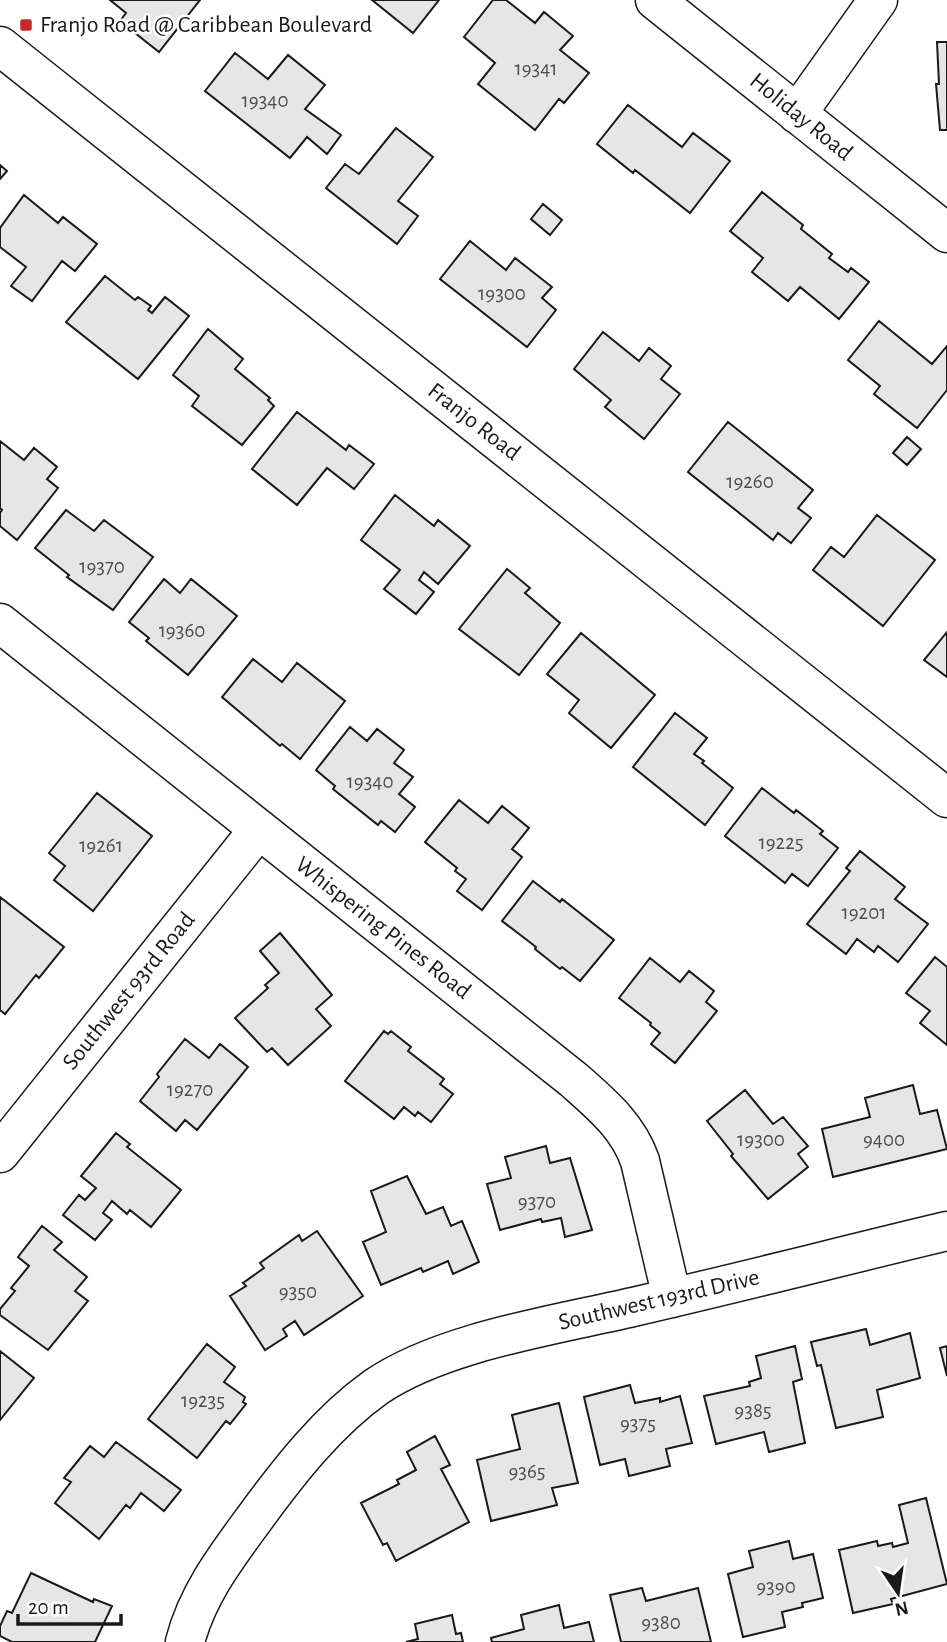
<svg xmlns="http://www.w3.org/2000/svg" width="947" height="1642" font-family="'Alegreya Sans',sans-serif">
<style>
.building{fill:#e6e6e6;stroke:#1a1a1a;stroke-width:2}
.lines{fill:none;stroke-linecap:round;stroke-linejoin:round}
.minor-casing{stroke:#1a1a1a;stroke-width:41}
.minor{stroke:#fff;stroke-width:38}
.poi-dot{fill:#c62828;stroke:#fff;stroke-width:2.5}
.labels{text-anchor:middle;dominant-baseline:central;stroke-width:5;stroke-linejoin:round;paint-order:stroke}
.number-label{font-size:21px;fill:#4d4d4d}
.poi-label{font-size:24px;fill:#1a1a1a;stroke:#fff;text-anchor:start}
.street-label{font-size:24px;fill:#1a1a1a;stroke:#fff}
</style>
<rect width="100%" height="100%" fill="#fff"/>
<path class="building" d="M 110,0 L 200,0 L 159,52 L 120,21 L 126,13 Z
M 372,0 L 439,0 L 413,33 Z
M 493,0 L 506,0 L 535,23 L 544,12 L 573,36 L 560,50 L 589,73 L 564,103 L 559,99 L 535,130 L 478,84 L 495,63 L 464,37 Z
M 937,42 L 947,42 L 947,130 L 940,130 L 936,84 L 939,84 Z
M 235,53 L 268,79 L 288,55 L 325,85 L 305,109 L 341,135 L 327,154 L 307,137 L 290,158 L 205,91 Z
M 628,105 L 682,147 L 693,133 L 730,161 L 690,213 L 635,170 L 633,173 L 597,144 Z
M 396,128 L 433,157 L 398,201 L 418,216 L 397,244 L 326,188 L 345,164 L 359,174 Z
M 0,165 L 7,171 L 0,179 Z
M 762,192 L 803,225 L 801,229 L 832,254 L 829,258 L 848,272 L 851,268 L 869,282 L 839,319 L 800,287 L 788,301 L 752,272 L 763,258 L 730,231 Z
M 24,195 L 58,223 L 63,217 L 97,244 L 75,271 L 62,261 L 32,301 L 11,286 L 26,267 L 0,247 L 0,228 Z
M 543,204 L 562,220 L 550,235 L 531,219 Z
M 470,241 L 506,270 L 515,258 L 552,287 L 542,298 L 556,310 L 527,347 L 440,279 Z
M 105,276 L 135,300 L 138,297 L 151,306 L 148,310 L 152,313 L 165,297 L 189,316 L 138,379 L 66,322 Z
M 879,321 L 932,364 L 947,346 L 947,390 L 917,428 L 874,394 L 880,386 L 848,360 Z
M 208,329 L 243,359 L 235,369 L 270,398 L 268,400 L 274,406 L 242,445 L 192,406 L 199,396 L 173,375 Z
M 603,332 L 639,361 L 649,348 L 671,366 L 661,379 L 680,394 L 644,439 L 605,407 L 611,400 L 574,369 Z
M 297,412 L 346,450 L 349,445 L 374,464 L 354,489 L 327,468 L 297,505 L 252,469 Z
M 728,422 L 813,490 L 798,508 L 811,518 L 791,543 L 778,533 L 773,540 L 688,472 Z
M 907,437 L 921,449 L 907,465 L 893,453 Z
M 0,441 L 24,460 L 34,448 L 57,467 L 47,479 L 58,488 L 17,540 L 0,526 L 0,513 L 2,510 L 0,508 Z
M 395,495 L 434,526 L 438,520 L 470,546 L 438,584 L 424,572 L 419,580 L 434,592 L 416,614 L 384,589 L 400,570 L 361,540 Z
M 66,510 L 94,531 L 104,520 L 153,557 L 113,610 L 67,577 L 69,575 L 35,548 Z
M 877,515 L 935,560 L 883,626 L 813,570 L 831,547 L 844,557 Z
M 507,569 L 530,588 L 525,593 L 560,623 L 519,675 L 459,629 Z
M 164,579 L 180,593 L 191,579 L 237,616 L 188,675 L 146,641 L 149,638 L 129,622 Z
M 947,632 L 947,677 L 924,660 Z
M 581,633 L 655,695 L 611,748 L 569,713 L 579,700 L 547,674 Z
M 253,659 L 282,682 L 297,663 L 345,701 L 300,759 L 282,744 L 280,746 L 222,697 Z
M 675,713 L 707,738 L 694,754 L 704,761 L 702,763 L 733,788 L 705,825 L 633,767 Z
M 350,727 L 367,741 L 377,729 L 404,750 L 394,763 L 413,777 L 399,794 L 415,807 L 395,832 L 381,821 L 378,825 L 333,789 L 335,786 L 316,770 Z
M 762,788 L 794,813 L 796,810 L 823,831 L 820,834 L 838,848 L 808,886 L 792,874 L 785,883 L 725,836 Z
M 97,793 L 152,836 L 93,911 L 54,880 L 65,866 L 49,853 Z
M 459,800 L 488,823 L 502,806 L 529,828 L 512,849 L 522,857 L 482,910 L 457,891 L 466,879 L 455,871 L 457,868 L 425,842 Z
M 860,851 L 905,887 L 895,899 L 928,924 L 898,962 L 878,946 L 874,952 L 857,939 L 846,954 L 807,924 L 850,871 L 846,868 Z
M 533,881 L 560,902 L 562,899 L 614,940 L 580,981 L 562,967 L 560,969 L 535,949 L 536,947 L 502,921 Z
M 0,897 L 64,947 L 39,978 L 36,975 L 5,1014 L 0,1010 Z
M 280,933 L 332,995 L 316,1009 L 331,1026 L 288,1065 L 272,1048 L 267,1052 L 235,1018 L 268,988 L 265,985 L 279,973 L 260,951 Z
M 935,957 L 947,967 L 947,1045 L 920,1023 L 930,1011 L 906,993 Z
M 650,958 L 680,982 L 689,971 L 714,991 L 706,1002 L 717,1011 L 675,1063 L 651,1044 L 660,1033 L 650,1025 L 651,1023 L 619,998 Z
M 384,1031 L 388,1034 L 391,1031 L 411,1047 L 408,1051 L 444,1079 L 440,1084 L 453,1094 L 431,1122 L 418,1112 L 415,1116 L 404,1107 L 394,1119 L 345,1081 Z
M 185,1039 L 209,1058 L 220,1044 L 248,1067 L 197,1130 L 185,1120 L 176,1131 L 140,1101 L 159,1077 L 157,1074 Z
M 913,1085 L 920,1114 L 937,1110 L 947,1149 L 833,1177 L 822,1129 L 870,1117 L 865,1098 Z
M 745,1090 L 773,1124 L 783,1117 L 808,1146 L 798,1154 L 808,1167 L 768,1199 L 731,1156 L 733,1154 L 707,1121 Z
M 116,1133 L 130,1144 L 127,1147 L 181,1190 L 151,1227 L 130,1210 L 127,1214 L 112,1201 L 103,1213 L 112,1220 L 95,1240 L 63,1215 L 79,1195 L 85,1200 L 96,1188 L 81,1176 Z
M 546,1146 L 550,1163 L 570,1158 L 592,1230 L 565,1237 L 561,1218 L 542,1222 L 541,1219 L 500,1230 L 487,1184 L 511,1178 L 505,1157 Z
M 407,1176 L 426,1214 L 443,1207 L 451,1226 L 462,1221 L 479,1262 L 453,1274 L 448,1261 L 423,1272 L 421,1268 L 381,1285 L 363,1242 L 386,1232 L 371,1191 Z
M 42,1226 L 62,1242 L 54,1250 L 87,1277 L 75,1291 L 88,1301 L 48,1350 L 0,1315 L 0,1309 L 15,1291 L 11,1288 L 29,1266 L 18,1257 Z
M 317,1231 L 363,1296 L 304,1335 L 295,1321 L 283,1329 L 287,1336 L 265,1350 L 230,1296 L 246,1286 L 243,1283 L 264,1268 L 260,1263 L 299,1235 L 302,1241 Z
M 866,1329 L 870,1345 L 910,1333 L 920,1378 L 877,1390 L 883,1417 L 836,1428 L 821,1365 L 817,1366 L 811,1342 Z
M 207,1344 L 235,1367 L 224,1382 L 245,1397 L 243,1402 L 246,1404 L 230,1424 L 226,1421 L 197,1458 L 148,1419 Z
M 795,1346 L 802,1379 L 793,1382 L 805,1443 L 769,1452 L 764,1432 L 716,1444 L 704,1396 L 750,1386 L 749,1382 L 761,1378 L 756,1356 Z
M 947,1346 L 947,1376 L 940,1348 Z
M 0,1351 L 34,1378 L 0,1420 Z
M 630,1385 L 635,1403 L 660,1398 L 660,1402 L 680,1396 L 692,1443 L 666,1449 L 670,1466 L 629,1476 L 625,1459 L 600,1465 L 584,1397 Z
M 559,1403 L 578,1483 L 552,1488 L 557,1505 L 491,1521 L 477,1460 L 520,1449 L 512,1415 Z
M 435,1436 L 450,1465 L 441,1469 L 469,1522 L 396,1561 L 387,1543 L 383,1545 L 361,1503 L 399,1484 L 397,1480 L 416,1470 L 407,1452 Z
M 116,1442 L 181,1490 L 164,1511 L 141,1493 L 130,1508 L 126,1505 L 99,1539 L 55,1503 L 71,1482 L 64,1478 L 90,1446 L 104,1457 Z
M 926,1498 L 947,1584 L 891,1599 L 893,1604 L 853,1613 L 839,1550 L 877,1541 L 878,1546 L 892,1543 L 893,1547 L 908,1543 L 899,1505 Z
M 789,1541 L 793,1559 L 813,1554 L 823,1598 L 802,1603 L 803,1607 L 782,1612 L 785,1627 L 743,1637 L 728,1574 L 753,1567 L 749,1551 Z
M 31,1573 L 93,1602 L 94,1599 L 112,1606 L 95,1642 L 12,1642 L 0,1636 L 0,1626 L 7,1611 L 12,1613 Z
M 642,1588 L 646,1601 L 698,1588 L 711,1642 L 621,1642 L 610,1595 Z
M 559,1605 L 564,1628 L 589,1622 L 594,1642 L 492,1642 L 491,1638 L 524,1629 L 521,1615 Z
M 452,1615 L 456,1634 L 461,1633 L 463,1642 L 406,1642 L 418,1639 L 415,1624 Z"/>
<g class="lines">
<defs>
<path id="minor" d="M 655,0 L 947,233
M 0,46 L 947,798
M 797,114 L 878,0
M 0,623 L 574,1080 C 601,1104 628,1126 640,1161 L 672,1298
M 0,1153 L 259,829
M 185,1642 C 197,1595 226,1557 254,1519 C 289,1471 328,1421 376,1387 C 442,1342 555,1325 633,1307 C 738,1283 842,1256 947,1231"/>
</defs>
<use href="#minor" class="minor-casing"/>
<use href="#minor" class="minor"/>
</g>
<rect class="poi-dot" x="19" y="18" width="14" height="14" rx="3.5"/>
<g class="labels">
<g class="number-label">
<text x="536" y="68">19341</text>
<text x="265" y="100">19340</text>
<text x="502" y="293">19300</text>
<text x="750" y="481">19260</text>
<text x="102" y="566">19370</text>
<text x="182" y="630">19360</text>
<text x="370" y="781">19340</text>
<text x="781" y="842">19225</text>
<text x="101" y="845">19261</text>
<text x="864" y="912">19201</text>
<text x="190" y="1089">19270</text>
<text x="761" y="1139">19300</text>
<text x="884" y="1139">9400</text>
<text x="537" y="1201">9370</text>
<text x="298" y="1291">9350</text>
<text x="203" y="1400">19235</text>
<text x="753" y="1410">9385</text>
<text x="638" y="1423">9375</text>
<text x="527" y="1471">9365</text>
<text x="776" y="1586">9390</text>
<text x="661" y="1622">9380</text>
</g>
<g class="poi-label">
<text x="40" y="25">Franjo Road @ Caribbean Boulevard</text>
</g>
<g class="street-label">
<text transform="translate(801 117) rotate(39)">Holiday Road</text>
<text transform="translate(474 422) rotate(38)">Franjo Road</text>
<text transform="translate(383 928) rotate(38)">Whispering Pines Road</text>
<text transform="translate(129 991) rotate(-51)">Southwest 93rd Road</text>
<text transform="translate(659 1300) rotate(-13)">Southwest 193rd Drive</text>
</g>
</g>
<g transform="translate(898 1593) rotate(167)" stroke="#ffffff" stroke-width="5" paint-order="stroke">
<path d="M0-5L12 26L0 18L-12 26Z" fill="#1a1a1a"/>
<text y="-10" font-size="19" font-weight="bold" text-anchor="middle" fill="#1a1a1a">N</text>
</g>
<path d="M18 1614v10h103v-10" fill="none" stroke="#1a1a1a" stroke-width="3.5"/>
<text x="28" y="1614" font-size="21" fill="#1a1a1a" stroke="#ffffff" stroke-width="5" paint-order="stroke">20 m</text>
</svg>
